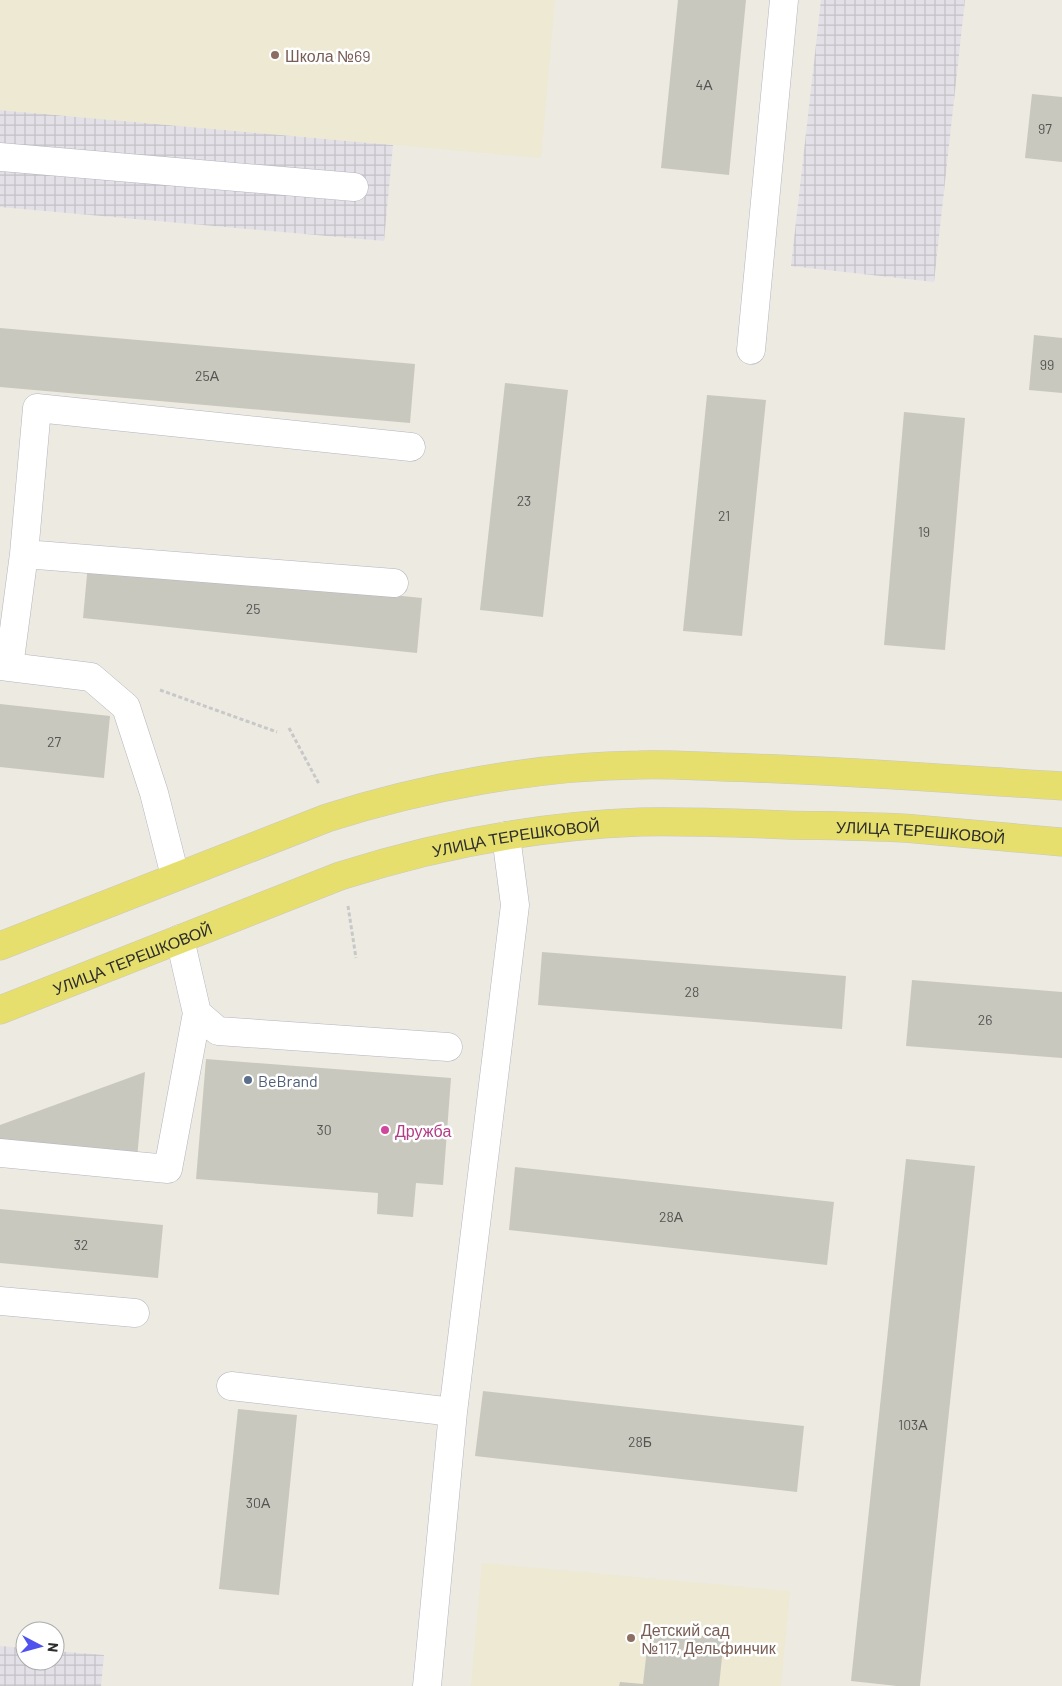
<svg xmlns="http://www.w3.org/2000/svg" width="1062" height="1686" font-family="Barlow,sans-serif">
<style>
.industrial{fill:url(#industrial-grid)}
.education{fill:#ede9d2}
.building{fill:#c9c8bf}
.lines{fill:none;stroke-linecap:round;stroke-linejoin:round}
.minor-casing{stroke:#b4b4bf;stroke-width:29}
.major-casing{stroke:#c8c8c8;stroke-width:29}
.path{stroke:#c8c8c8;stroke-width:3;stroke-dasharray:4 2.5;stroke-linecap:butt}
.minor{stroke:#fff;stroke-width:28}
.major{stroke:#e6df6d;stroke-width:28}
.education-dot{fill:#8d6e63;stroke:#fff;stroke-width:2}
.service-dot{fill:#5c6f8a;stroke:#fff;stroke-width:2}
.hotel-dot{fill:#d1479c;stroke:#fff;stroke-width:2}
.labels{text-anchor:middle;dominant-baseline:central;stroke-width:5;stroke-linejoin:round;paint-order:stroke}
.number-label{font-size:14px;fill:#545452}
.education-label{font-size:16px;fill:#785e54;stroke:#fff;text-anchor:start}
.street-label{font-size:16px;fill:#2d2d2d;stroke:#fff}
.service-label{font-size:16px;fill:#4e5e75;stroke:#fff;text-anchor:start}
.hotel-label{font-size:16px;fill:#b23c85;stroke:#fff;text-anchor:start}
</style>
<defs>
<pattern id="industrial-grid" width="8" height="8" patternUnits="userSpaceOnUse" patternTransform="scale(1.25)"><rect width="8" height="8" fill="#e3e1e7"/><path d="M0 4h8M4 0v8" fill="none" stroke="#c3c1c6"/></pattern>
</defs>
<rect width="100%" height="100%" fill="#edeae1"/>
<path class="industrial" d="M 821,0 L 965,0 L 934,282 L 791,266 Z
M 0,110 L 393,145 L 384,241 L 0,207 Z
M 0,1646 L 25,1648 L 25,1661 L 55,1661 L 55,1651 L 104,1655 L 101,1686 L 0,1686 Z"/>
<path class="education" d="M 0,0 L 555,0 L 541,158 L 0,110 Z
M 482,1563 L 790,1591 L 781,1686 L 471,1686 Z"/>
<path class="building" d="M 678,0 L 746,0 L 729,175 L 661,168 Z
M 1032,94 L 1062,97 L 1062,162 L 1025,158 Z
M 0,328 L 415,364 L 410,423 L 0,387 Z
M 1034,335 L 1062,338 L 1062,393 L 1029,390 Z
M 505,383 L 568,390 L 543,617 L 480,610 Z
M 707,395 L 766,400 L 742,636 L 683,631 Z
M 904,412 L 965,418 L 945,650 L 884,645 Z
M 88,564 L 422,598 L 417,653 L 83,618 Z
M 0,704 L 110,716 L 104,778 L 0,767 Z
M 542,952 L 846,976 L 842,1029 L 538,1005 Z
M 912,980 L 1062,992 L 1062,1058 L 906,1046 Z
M 206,1059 L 451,1078 L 443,1185 L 416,1183 L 413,1217 L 377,1214 L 378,1193 L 196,1179 Z
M 145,1072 L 137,1158 L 0,1144 L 0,1125 Z
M 906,1159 L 975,1166 L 920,1686 L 897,1686 L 851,1681 Z
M 515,1167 L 834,1202 L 827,1265 L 509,1230 Z
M 0,1209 L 163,1225 L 158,1278 L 0,1263 Z
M 483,1391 L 804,1426 L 797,1492 L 475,1456 Z
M 238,1409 L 297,1415 L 279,1595 L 219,1589 Z
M 649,1631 L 724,1638 L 719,1686 L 619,1686 L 620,1682 L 643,1684 Z"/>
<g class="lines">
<defs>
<path id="minor" d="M 0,157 L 354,187
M 751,350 L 784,0
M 24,554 L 394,583
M 0,666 L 9,667 L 24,554 L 37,408 L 411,447
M 9,667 L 91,677 L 126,707 L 154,793 L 175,876
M 197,1013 L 218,1031 L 448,1047
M 0,1153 L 168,1169 L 197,1013 L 180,939
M 0,1301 L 135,1313
M 231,1386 L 453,1412
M 427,1686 L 453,1412 L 515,905 L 506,836"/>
<g id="major">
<path d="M 0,946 L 327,818 C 424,787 537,766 639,765 C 667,764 694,766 722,767 C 836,770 949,779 1062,786"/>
<path id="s1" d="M 0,1010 L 340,876 C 437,845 538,826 640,822 C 689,821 738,823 787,825 C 830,826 873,826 915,829 C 964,833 1013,838 1062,842"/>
</g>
</defs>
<use href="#minor" class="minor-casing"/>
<use href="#major" class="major-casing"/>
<path class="path" d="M 160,690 L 277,732
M 289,728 L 319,784
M 348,906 L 356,958"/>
<use href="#minor" class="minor"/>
<use href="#major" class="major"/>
</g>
<g class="education-dot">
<circle cx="275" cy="55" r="5"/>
<circle cx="631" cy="1638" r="5"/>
</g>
<circle class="service-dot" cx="248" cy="1080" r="5"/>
<circle class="hotel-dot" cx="385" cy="1130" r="5"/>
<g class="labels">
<g class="number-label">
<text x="704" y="84">4А</text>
<text x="1045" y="128">97</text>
<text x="1047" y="364">99</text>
<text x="207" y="375">25А</text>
<text x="524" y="500">23</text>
<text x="724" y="515">21</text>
<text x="924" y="531">19</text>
<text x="253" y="608">25</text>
<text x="54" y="741">27</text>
<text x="692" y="991">28</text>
<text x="985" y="1019">26</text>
<text x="324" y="1129">30</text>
<text x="671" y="1216">28А</text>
<text x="81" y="1244">32</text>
<text x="913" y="1424">103А</text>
<text x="640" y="1441">28Б</text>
<text x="258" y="1502">30А</text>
</g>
<g class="education-label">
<text x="285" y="55">Школа №69</text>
<text x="641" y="1629">Детский сад<tspan x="641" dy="18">№117, Дельфинчик</tspan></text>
</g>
<g class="street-label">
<text stroke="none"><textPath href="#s1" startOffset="952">УЛИЦА ТЕРЕШКОВОЙ</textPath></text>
<text stroke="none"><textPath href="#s1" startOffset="546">УЛИЦА ТЕРЕШКОВОЙ</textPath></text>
<text stroke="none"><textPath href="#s1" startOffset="142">УЛИЦА ТЕРЕШКОВОЙ</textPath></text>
</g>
<g class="service-label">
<text x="258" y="1080">BeBrand</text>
</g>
<g class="hotel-label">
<text x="395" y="1130">Дружба</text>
</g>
</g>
<g transform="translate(40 1646) rotate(96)"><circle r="24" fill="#ffffff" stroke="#ababab"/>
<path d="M0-4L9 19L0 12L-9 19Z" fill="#4f52ec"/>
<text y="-8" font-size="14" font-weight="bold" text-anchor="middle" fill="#2d2d2d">N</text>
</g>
</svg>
